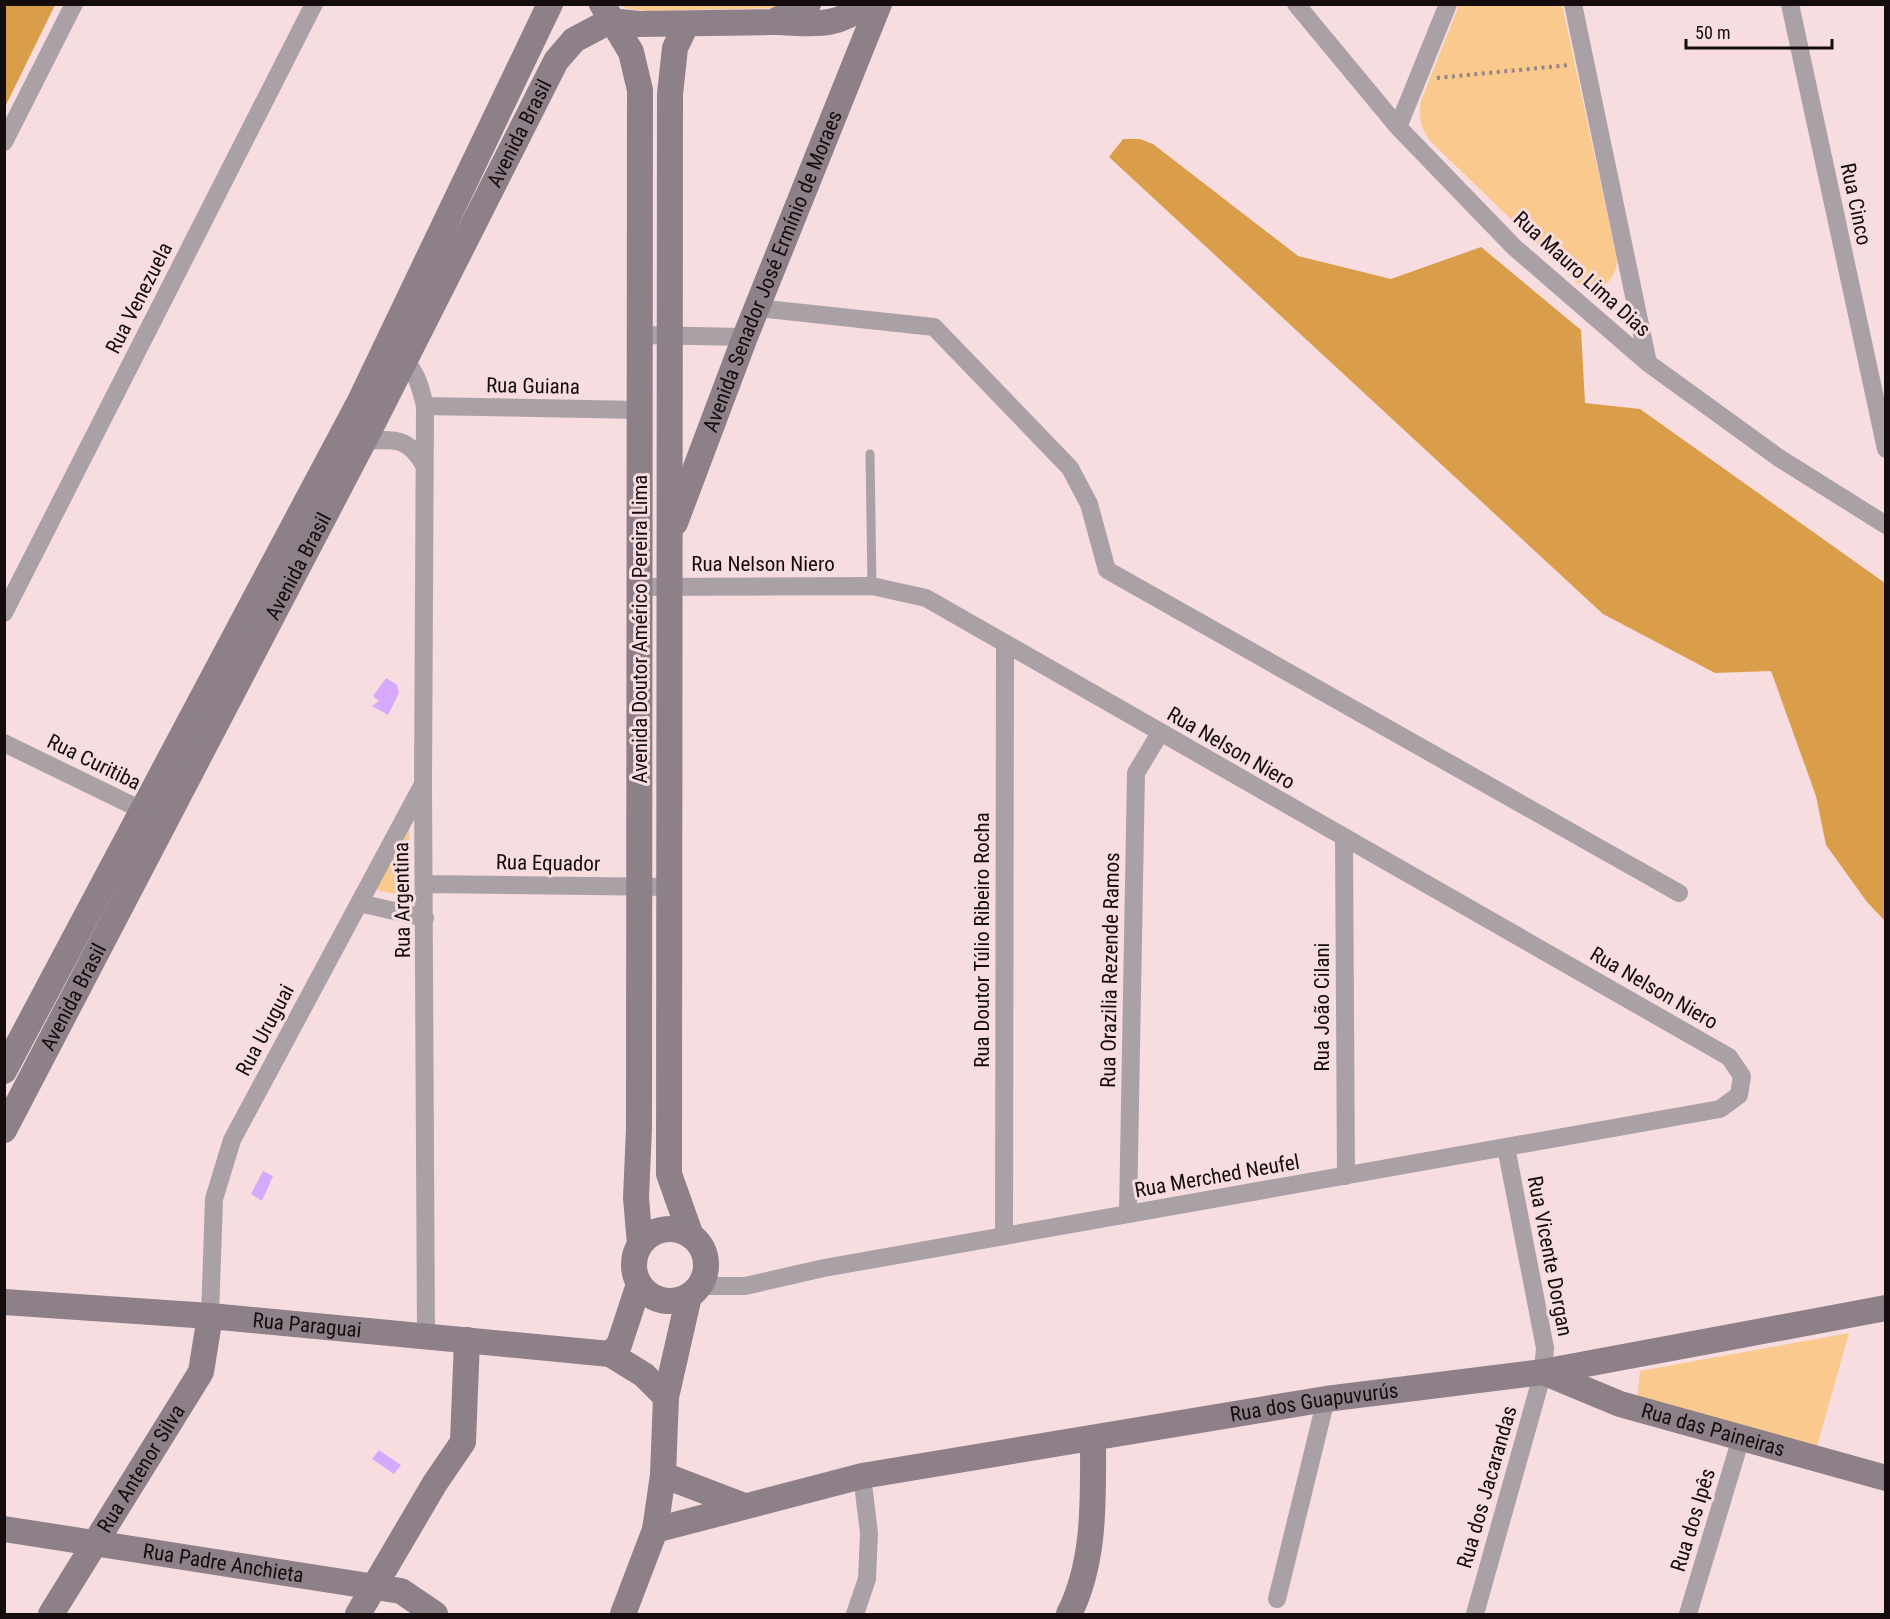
<svg xmlns="http://www.w3.org/2000/svg" width="1890" height="1619" font-family="'Roboto Condensed',sans-serif">
<style>
.green{fill:#f9c98d}
.forest{fill:#da9d49}
.water{fill:#d7a9fc}
.lines{fill:none;stroke-linecap:round;stroke-linejoin:round}
.path{stroke:#988687;stroke-width:4;stroke-dasharray:3 4.5;stroke-linecap:butt}
.lane{stroke:#aaa1a6;stroke-width:9}
.street{stroke:#aaa1a6;stroke-width:18}
.secondary{stroke:#8d8088;stroke-width:26}
.labels{text-anchor:middle;dominant-baseline:central;stroke-width:6;stroke-linejoin:round;paint-order:stroke}
.street-label{font-size:21px;fill:#140c0d;stroke:#f7dddf}
</style>
<rect width="100%" height="100%" fill="#f7dddf"/>
<path class="green" d="M 621,5 L 784,5 L 775,8 L 647,11 L 628,9 Z
M 1459,5 L 1562,5 L 1617,259 C 1617,282 1598,295 1577,283 L 1432,143 C 1421,130 1418,117 1421,101 Z
M 409,830 L 412,898 L 373,889 Z
M 1849,1333 L 1817,1446 L 1637,1402 L 1640,1371 Z"/>
<path class="forest" d="M 5,4 L 55,5 L 5,107 L 4,5 Z
M 1123,139 L 1140,139 L 1153,144 L 1298,256 L 1391,279 L 1481,247 L 1581,330 L 1585,403 L 1640,409 L 1885,583 L 1885,921 L 1867,902 L 1826,845 L 1816,796 L 1771,671 L 1715,673 L 1603,614 L 1109,157 Z"/>
<path class="water" d="M 386,678 L 397,685 L 399,693 L 388,715 L 372,706 L 379,701 L 373,696 Z
M 263,1171 L 273,1176 L 262,1201 L 251,1194 Z
M 379,1450 L 401,1465 L 394,1474 L 372,1459 Z"/>
<g class="lines">
<path class="path" d="M 1437,78 L 1569,65"/>
<path class="lane" d="M 870,454 L 872,586"/>
<path class="street" d="M 1296,4 L 1398,127 L 1514,247 L 1648,363 L 1779,458 L 1886,525
M 1573,4 L 1648,363
M 1790,4 L 1886,449
M 1398,127 L 1448,4
M 4,142 L 74,4
M 757,308 L 934,327 L 1070,468 L 1089,504 L 1107,570 L 1679,893
M 640,335 L 745,337
M 396,355 C 416,366 420,386 425,406 L 423,784 L 426,1336
M 425,406 L 640,410
M 364,441 C 394,439 408,437 424,465
M 640,587 L 872,586 L 926,598 L 1729,1057 L 1742,1076 L 1739,1095 L 1720,1109 L 824,1268 L 745,1286 L 699,1286
M 4,613 L 314,4
M 4,743 L 152,815
M 1344,838 L 1346,1176
M 425,884 L 671,887
M 359,903 L 425,918
M 1128,1214 L 1136,773 L 1160,733
M 1004,1236 L 1005,644
M 210,1316 L 214,1199 L 232,1140 L 422,786
M 1277,1599 L 1326,1399
M 855,1614 L 867,1579 L 869,1533 L 862,1476
M 1475,1614 L 1543,1372 L 1545,1348 L 1506,1147
M 1688,1614 L 1741,1438"/>
<g class="secondary">
<path d="M 602,4 L 631,52 L 640,90 L 639,1128 L 636,1198 L 640,1244"/>
<path d="M 610,21 L 639,24 L 773,22 L 808,4"/>
<path d="M 776,22 C 813,23 835,29 866,4"/>
<path d="M 686,25 L 675,48 L 670,94 L 669,1174 L 691,1236"/>
<path id="s1" d="M 675,523 L 745,337 L 879,4"/>
<path d="M 4,1071 L 360,401 L 550,4"/>
<path id="s2" d="M 4,1130 L 373,423 L 556,61 L 574,40 L 610,21"/>
<circle cx="670" cy="1265" r="36"/>
<path id="s3" d="M 4,1302 L 210,1316 L 610,1354 L 644,1375 L 666,1397"/>
<path d="M 610,1354 L 619,1345 L 639,1284"/>
<path id="s4" d="M 1543,1372 L 1620,1404 L 1886,1478"/>
<path d="M 663,1475 L 744,1506"/>
<path id="s5" d="M 4,1529 L 401,1591 L 435,1614"/>
<path id="s6" d="M 655,1530 L 862,1476 L 1326,1399 L 1543,1372 L 1886,1308"/>
<path id="s7" d="M 51,1614 L 201,1372 L 210,1316"/>
<path d="M 358,1614 L 435,1483 L 463,1442 L 467,1340"/>
<path d="M 623,1614 L 655,1530 L 663,1475 L 666,1397 L 689,1296"/>
<path d="M 1069,1614 C 1096,1561 1093,1497 1093,1438"/>
</g>
</g>
<g class="labels">
<g class="street-label">
<text stroke="none"><textPath href="#s2" startOffset="1122">Avenida Brasil</textPath></text>
<text transform="translate(1856 204) rotate(78)">Rua Cinco</text>
<text stroke="none"><textPath href="#s1" startOffset="270">Avenida Senador José Ermínio de Moraes</textPath></text>
<text transform="translate(1582 274) rotate(42)">Rua Mauro Lima Dias</text>
<text transform="translate(139 298) rotate(-63)">Rua Venezuela</text>
<text transform="translate(533 386) rotate(1)">Rua Guiana</text>
<text x="763" y="564">Rua Nelson Niero</text>
<text stroke="none"><textPath href="#s2" startOffset="636">Avenida Brasil</textPath></text>
<text transform="translate(640 629) rotate(-90)">Avenida Doutor Américo Pereira Lima</text>
<text transform="translate(1231 748) rotate(30)">Rua Nelson Niero</text>
<text transform="translate(94 762) rotate(26)">Rua Curitiba</text>
<text transform="translate(548 863) rotate(1)">Rua Equador</text>
<text transform="translate(402 900) rotate(-91)">Rua Argentina</text>
<text transform="translate(982 940) rotate(-90)">Rua Doutor Túlio Ribeiro Rocha</text>
<text transform="translate(1110 970) rotate(-89)">Rua Orazilia Rezende Ramos</text>
<text transform="translate(1654 988) rotate(30)">Rua Nelson Niero</text>
<text stroke="none"><textPath href="#s2" startOffset="150">Avenida Brasil</textPath></text>
<text transform="translate(1322 1007) rotate(-90)">Rua João Cilani</text>
<text transform="translate(265 1030) rotate(-62)">Rua Uruguai</text>
<text transform="translate(1217 1176) rotate(-10)">Rua Merched Neufel</text>
<text transform="translate(1550 1256) rotate(79)">Rua Vicente Dorgan</text>
<text stroke="none"><textPath href="#s3" startOffset="304">Rua Paraguai</textPath></text>
<text stroke="none"><textPath href="#s6" startOffset="672">Rua dos Guapuvurús</textPath></text>
<text stroke="none"><textPath href="#s4" startOffset="180">Rua das Paineiras</textPath></text>
<text stroke="none"><textPath href="#s7" startOffset="171">Rua Antenor Silva</textPath></text>
<text transform="translate(1487 1487) rotate(-74)">Rua dos Jacarandas</text>
<text transform="translate(1693 1520) rotate(-73)">Rua dos Ipês</text>
<text stroke="none"><textPath href="#s5" startOffset="222">Rua Padre Anchieta</textPath></text>
</g>
</g>
<rect width="1890" height="1619" fill="none" stroke="#140c0d" stroke-width="12"/>
<path d="M1686 39v9h146v-9" fill="none" stroke="#140c0d" stroke-width="3"/>
<text x="1695" y="39" font-size="18" fill="#140c0d" stroke="#f7dddf" stroke-width="4.5" paint-order="stroke">50 m</text>
</svg>
